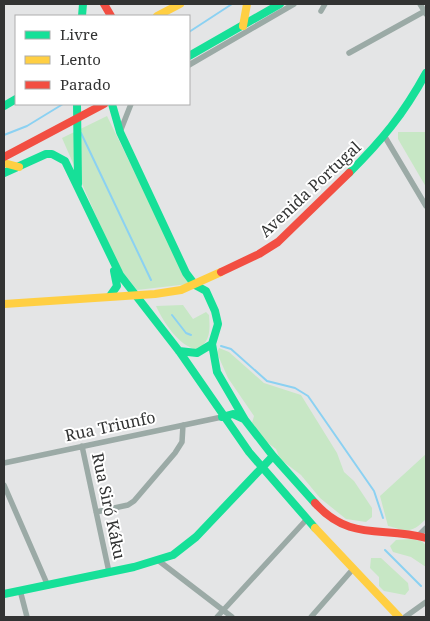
<svg xmlns="http://www.w3.org/2000/svg" width="430" height="621" font-family="'Noto Serif',serif">
<style>
.green{fill:#c7e7c5}
.lines{fill:none;stroke-linecap:round;stroke-linejoin:round}
.stream{stroke:#8bd1f2;stroke-width:2}
.street{stroke:#9baaa6;stroke-width:5.5}
.fast{stroke:#16e098;stroke-width:8}
.slow{stroke:#ffcf43;stroke-width:8}
.jam{stroke:#f24e42;stroke-width:8}
.labels{text-anchor:middle;dominant-baseline:central;stroke-width:4;stroke-linejoin:round;paint-order:stroke}
.street-label{font-size:16px;fill:#323333;stroke:#fff}
</style>
<rect width="100%" height="100%" fill="#e4e5e6"/>
<path class="green" d="M 107,116 L 189,284 L 137,290 L 118,266 L 62,138 Z
M 398,132 L 426,132 L 426,187 L 398,139 Z
M 183,305 L 193,319 L 206,312 L 209,315 C 210,330 211,341 197,350 C 178,345 164,323 156,306 Z
M 219,348 L 229,352 L 264,383 L 301,395 L 337,453 L 344,472 L 354,481 L 372,508 L 372,517 L 366,522 L 346,519 L 320,498 L 301,475 L 280,459 L 276,449 L 264,440 L 252,423 L 254,416 L 228,378 L 217,353 Z
M 426,454 L 426,519 C 411,534 407,531 388,526 L 380,496 Z
M 410,539 L 421,541 L 426,545 L 426,567 L 411,557 L 393,552 L 390,546 L 396,540 Z
M 371,558 L 381,558 L 408,583 L 409,590 L 405,595 L 384,591 L 379,586 L 379,577 L 370,568 Z"/>
<g class="lines">
<path class="stream" d="M 189,32 L 232,4
M 81,133 L 151,280
M 4,135 L 27,126 L 63,104
M 172,315 L 186,333 L 191,335
M 221,346 L 231,349 L 267,381 L 295,388 L 308,396 L 374,491 L 383,518
M 385,550 L 421,586"/>
<path class="street" d="M 420,4 L 426,14
M 321,11 L 325,4
M 349,53 L 425,11
M 189,65 L 294,4
M 120,132 L 131,104
M 385,137 L 426,206
M 82,446 L 109,572
M 4,463 L 222,417
M 4,485 L 48,586
M 96,512 L 128,505 L 134,501 L 175,453 L 182,442 L 183,425
M 419,535 L 426,528
M 159,561 L 232,617
M 20,590 L 27,617
M 217,617 L 307,519
M 311,617 L 353,569
M 405,617 L 426,602"/>
<path class="fast" d="M 82,16 L 83,4
M 189,56 L 280,4
M 77,104 L 78,184
M 112,104 L 120,132 L 186,273 L 195,285 L 206,291 L 215,311 L 218,324 L 212,344 L 217,372 L 245,420 L 273,456 L 315,503
M 4,106 L 16,99
M 4,173 L 46,154 L 52,154 L 65,161 L 120,275 L 179,351 L 249,452 L 315,528
M 349,173 C 382,140 403,115 426,73
M 110,296 L 117,286 L 114,271
M 179,351 L 197,353 L 212,344
M 222,417 L 233,414 L 244,419
M 4,594 L 134,567 L 173,555 L 196,537 L 273,456"/>
<path class="slow" d="M 157,16 L 180,4
M 243,26 L 247,4
M 4,163 L 19,167
M 4,304 L 155,294 L 181,290 L 221,272
M 315,528 L 399,617"/>
<path class="jam" d="M 104,4 L 111,16
M 4,157 L 104,104
M 221,272 L 259,254 L 278,242 L 349,173
M 315,503 C 350,542 382,526 426,538"/>
</g>
<g class="labels">
<g class="street-label">
<text transform="translate(310 189) rotate(-43)">Avenida Portugal</text>
<text transform="translate(110 426) rotate(-12)">Rua Triunfo</text>
<text transform="translate(109 506) rotate(78)">Rua Siró Káku</text>
</g>
</g>
<rect width="430" height="621" fill="none" stroke="#323333" stroke-width="10"/>
<rect x="15" y="15" width="175" height="90" fill="#ffffff" stroke="#adadad"/>
<rect x="25" y="31" width="25" height="8" fill="#16e098" stroke="#adadad"/>
<text x="60" y="40" font-size="15" fill="#323333">Livre</text>
<rect x="25" y="56" width="25" height="8" fill="#ffcf43" stroke="#adadad"/>
<text x="60" y="65" font-size="15" fill="#323333">Lento</text>
<rect x="25" y="81" width="25" height="8" fill="#f24e42" stroke="#adadad"/>
<text x="60" y="90" font-size="15" fill="#323333">Parado</text>
</svg>
